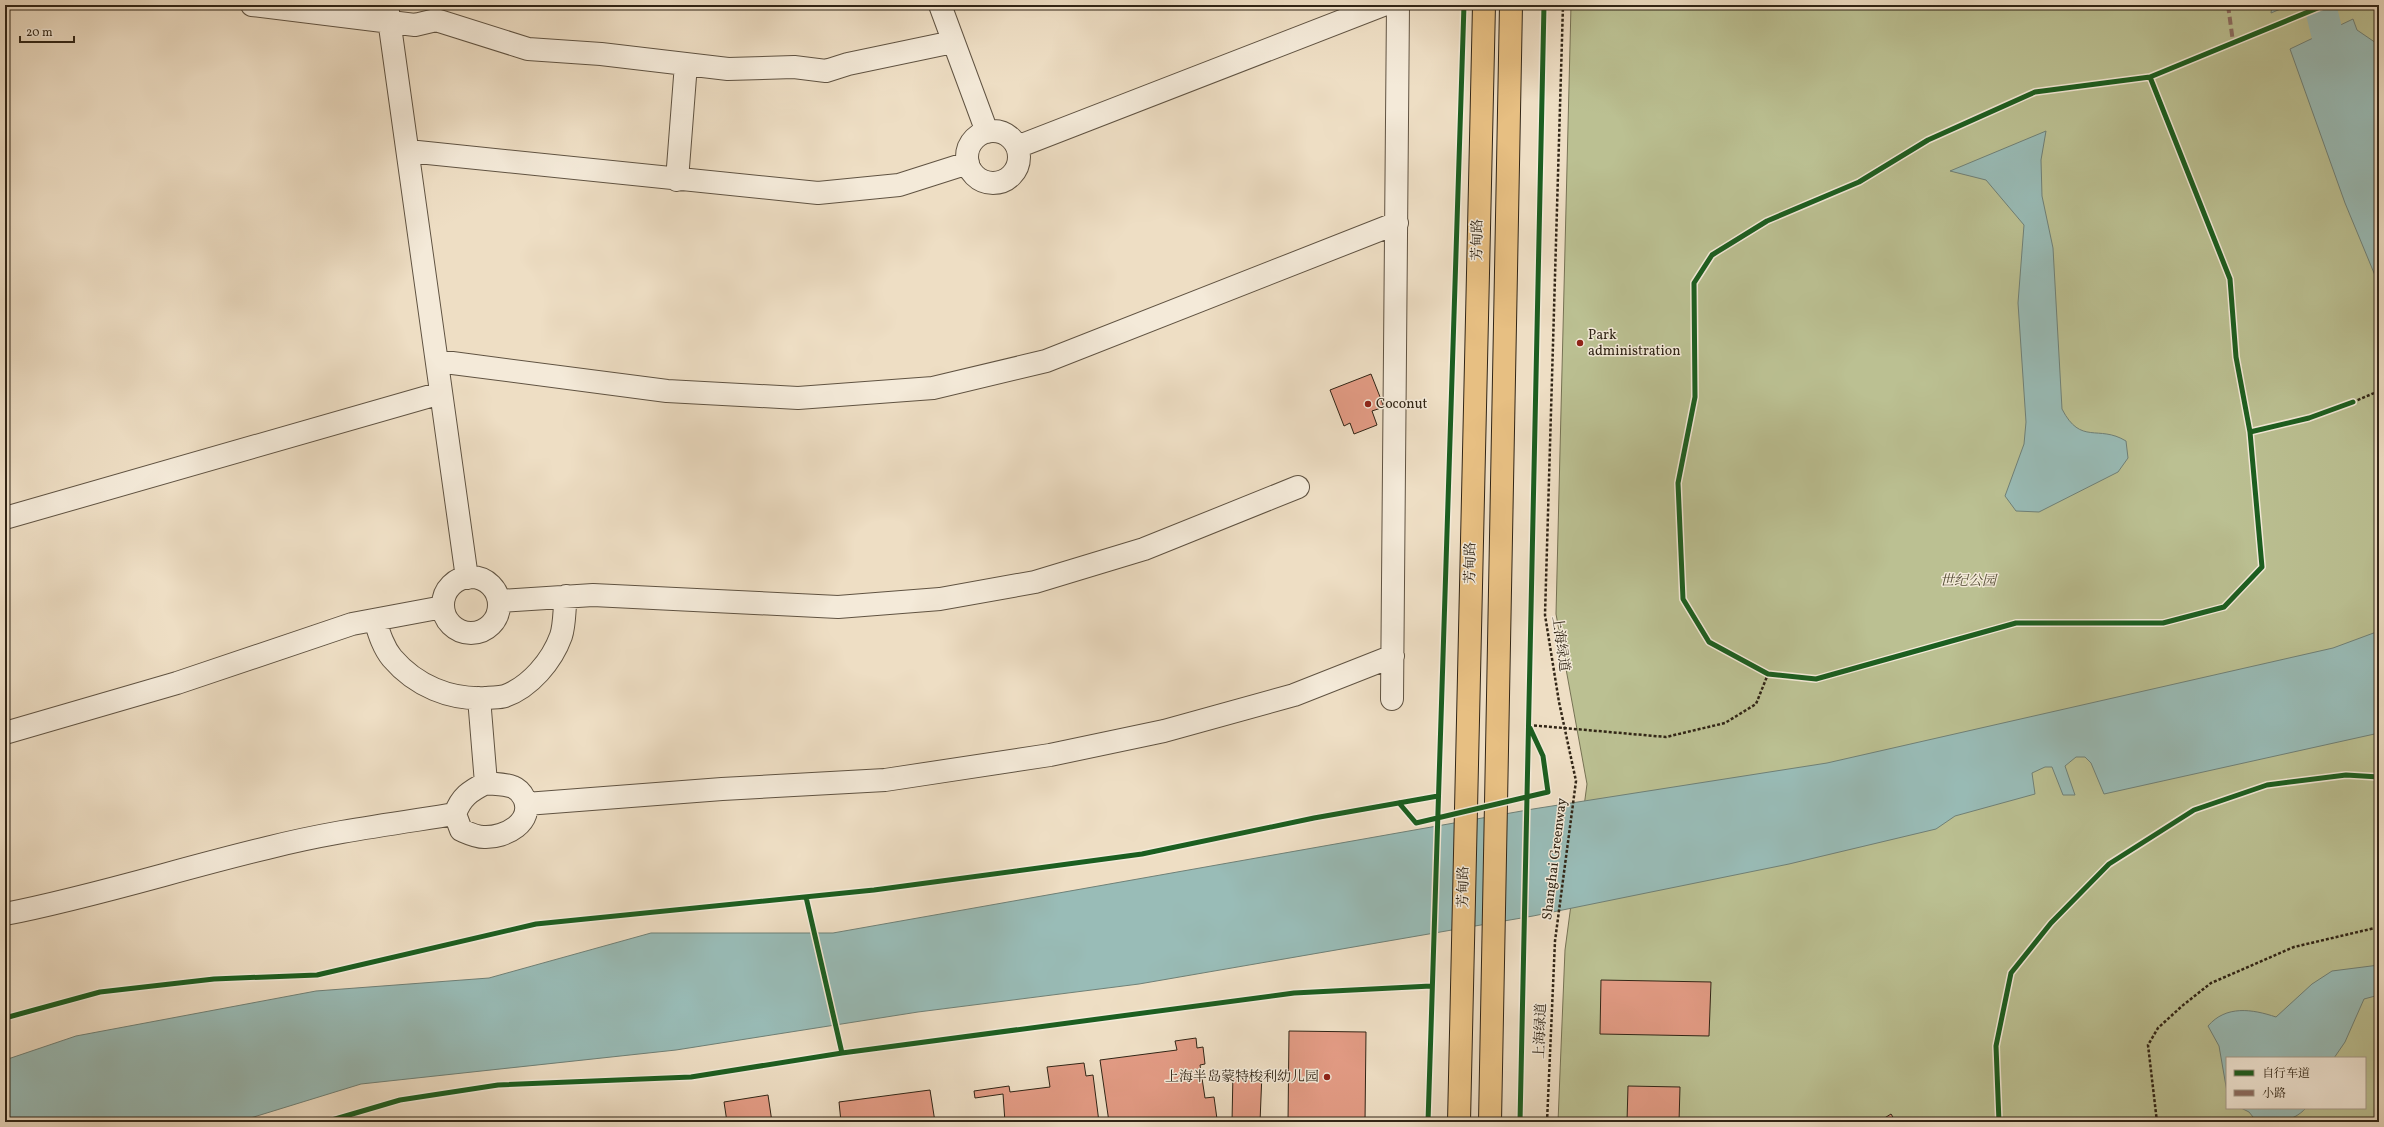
<svg xmlns="http://www.w3.org/2000/svg" width="2384" height="1127" font-family="Vollkorn,'Noto Serif SC',serif">
<style>
.green{fill:#bbc092;stroke:#767254;fill-rule:evenodd}
.water{fill:#99bcb7;stroke:#6f8077}
.lines{fill:none;stroke-linecap:round;stroke-linejoin:round}
.river{stroke:#99bcb7;stroke-width:32}
.building{fill:#e29b84;stroke:#312516}
.minor-casing{stroke:#605342;stroke-width:24}
.major-casing{stroke:#312516;stroke-width:24}
.path{stroke:#312516;stroke-width:2.5;stroke-dasharray:3 2;stroke-linecap:butt}
.minor{stroke:#f4ead9;stroke-width:22}
.major{stroke:#e7bf82;stroke-width:22}
.quiet{stroke:#8d6e63;stroke-width:4;stroke-dasharray:8 4;stroke-linecap:butt}
.cycleway-casing{stroke:#f4ead9;stroke-width:8}
.cycleway{stroke:#1b5e20;stroke-width:5}
.poi-dot{fill:#8f2418;stroke:#f4ead9;stroke-width:1.5}
.labels{text-anchor:middle;dominant-baseline:central;stroke-width:3;stroke-linejoin:round;paint-order:stroke}
.street-label{font-size:14px;fill:#312516;stroke:#f4ead9}
.poi-label{font-size:14px;fill:#312516;stroke:#f4ead9;text-anchor:start}
.park-label{font-size:14px;font-style:italic;fill:#544c35;stroke:#f4ead9}
</style>
<rect width="100%" height="100%" fill="#eedec4"/>
<filter id="stains"><feTurbulence type="fractalNoise" baseFrequency=".005" numOctaves="4"/><feColorMatrix values="0 0 0 0 .2 0 0 0 0 .09 0 0 0 0 .02 0 0 0 .5 -.17"/></filter>
<radialGradient id="worn" r=".72"><stop offset=".6" stop-color="#630" stop-opacity="0"/><stop offset="1" stop-color="#630" stop-opacity=".3"/></radialGradient>
<path class="green" d="M 1571,5 L 2379,5 L 2379,1122 L 1558,1122 L 1565,950 L 1587,784 L 1556,614 ZM 2227,1058 L 2365,1058 L 2365,1108 L 2227,1108 Z"/>
<path class="water" d="M 2272,5 L 2290,5 L 2271,13 Z
M 2353,19 L 2357,30 L 2379,45 L 2379,285 L 2345,203 L 2290,49 Z
M 2046,131 L 2041,160 L 2042,196 L 2053,248 L 2062,409 C 2081,446 2098,424 2126,441 L 2128,458 L 2118,472 L 2039,512 L 2016,511 L 2005,496 L 2024,444 L 2026,422 L 2018,303 L 2024,225 L 1986,180 L 1950,171 Z
M 2379,631 L 2379,733 L 2104,794 L 2091,763 L 2085,757 L 2076,757 L 2065,766 L 2075,795 L 2063,795 L 2052,767 L 2045,767 L 2032,773 L 2035,794 L 1955,816 L 1936,829 L 1789,864 L 1533,916 L 1139,984 L 918,1012 L 676,1050 L 361,1084 L 244,1120 L 226,1122 L 5,1122 L 5,1060 L 76,1036 L 316,991 L 489,978 L 651,933 L 833,933 L 1533,809 L 1827,763 L 2333,648 Z
M 2379,965 L 2379,995 L 2364,999 L 2345,1042 L 2334,1058 L 2227,1058 L 2227,1092 L 2219,1046 L 2208,1026 C 2226,1005 2252,1009 2276,1017 L 2312,984 L 2332,971 Z
M 2241,1108 L 2306,1108 C 2292,1123 2276,1122 2257,1122 L 2249,1112 Z"/>
<g class="lines">
<path class="river" d="M 2320,5 L 2337,74"/>
</g>
<path class="building" d="M 1371,374 L 1384,407 L 1372,411 L 1377,425 L 1354,434 L 1350,423 L 1344,426 L 1330,390 Z
M 1601,980 L 1711,982 L 1709,1036 L 1600,1034 Z
M 1289,1031 L 1366,1032 L 1365,1122 L 1288,1122 Z
M 1196,1038 L 1197,1048 L 1203,1047 L 1205,1064 L 1200,1065 L 1205,1098 L 1214,1097 L 1217,1119 L 1209,1120 L 1209,1122 L 1109,1122 L 1100,1060 L 1177,1050 L 1175,1041 Z
M 1084,1063 L 1086,1076 L 1093,1075 L 1099,1122 L 1005,1122 L 1003,1094 L 975,1098 L 974,1091 L 1009,1086 L 1010,1092 L 1050,1087 L 1047,1067 Z
M 1233,1072 L 1262,1073 L 1260,1122 L 1232,1122 Z
M 1628,1086 L 1680,1087 L 1679,1122 L 1627,1122 Z
M 930,1090 L 935,1122 L 841,1122 L 839,1102 Z
M 768,1095 L 772,1122 L 727,1122 L 724,1102 Z
M 1891,1114 L 1896,1122 L 1878,1122 Z
M 1590,1119 L 1617,1119 L 1617,1122 L 1590,1122 Z"/>
<g class="lines">
<defs>
<path id="minor" d="M 252,5 L 415,25 L 436,20 L 528,49 L 601,54 L 728,69 L 794,67 L 826,71 L 848,64 L 953,42
M 387,5 L 467,578
M 940,5 L 987,132
M967 157a26 26 0 1 1 52 0a26 26 0 1 1-52 0Z
M 1017,147 L 1383,5
M 408,151 L 818,193 L 899,185 L 968,163
M 677,180 L 686,64
M 437,361 L 667,391 L 798,398 L 933,388 L 1046,361 L 1397,223
M 5,518 L 441,393
M443 605a28 28 0 1 1 56 0a28 28 0 1 1-56 0Z
M 499,601 L 593,595 L 838,607 L 940,599 L 1035,582 L 1144,549 L 1298,487
M 375,620 C 379,633 383,647 392,658 C 416,686 450,700 486,698 C 492,697 499,698 505,696 C 530,687 552,661 561,636 C 565,624 564,608 566,596
M 479,698 L 486,783
M 1392,699 L 1398,5
M 5,733 L 177,683 L 352,624 L 443,607
M 486,783 C 494,784 506,784 513,787 C 518,789 522,794 524,798 C 535,822 505,838 484,837 C 476,837 468,833 461,830 L 455,814 C 461,797 470,791 486,783 Z
M 526,804 L 722,789 L 885,780 L 1050,755 L 1164,731 L 1294,695 L 1393,656
M 5,914 C 93,897 179,869 267,848 C 329,832 392,824 455,814"/>
<path id="major" d="M 1459,1122 L 1484,5
M 1490,1122 L 1511,5"/>
</defs>
<use href="#minor" class="minor-casing"/>
<use href="#major" class="major-casing"/>
<path class="path" d="M 2353,402 L 2379,391
M 1529,725 L 1666,737 L 1725,723 L 1756,704 L 1768,674
M 1547,1122 L 1555,941 L 1576,781 L 1559,702 L 1545,615 L 1563,5
M 2157,1122 L 2148,1045 L 2158,1028 L 2182,1006 L 2211,983 L 2294,947 L 2379,927"/>
<use href="#minor" class="minor"/>
<use href="#major" class="major"/>
<path class="quiet" d="M 2228,5 L 2233,42"/>
<defs>
<path id="cycleway" d="M 2325,5 L 2150,77 L 2035,92 L 1928,140 L 1859,182 L 1767,221 L 1712,255 L 1694,283 L 1695,397 L 1678,483 L 1683,599 L 1709,642 L 1768,674 L 1816,679 L 2016,623 L 2163,623 L 2224,607 L 2262,567 L 2250,432 L 2309,418 L 2353,402
M 2150,77 L 2230,279 L 2236,357 L 2250,432
M 1399,803 L 1416,823 L 1548,792 L 1543,756 L 1530,728
M 806,897 L 842,1053
M 5,1018 L 100,992 L 214,979 L 317,975 L 536,924 L 874,890 L 1142,854 L 1314,818 L 1438,796
M 325,1122 L 400,1100 L 498,1085 L 691,1077 L 842,1053 L 1294,993 L 1431,986
M 1428,1122 L 1464,5
M 1520,1122 L 1544,5
M 1999,1122 L 1996,1046 L 2011,973 L 2051,923 L 2109,864 L 2194,810 L 2267,785 L 2346,775 L 2379,777"/>
</defs>
<use href="#cycleway" class="cycleway-casing"/>
<use href="#cycleway" class="cycleway"/>
</g>
<g class="poi-dot">
<circle cx="1580" cy="343" r="4"/>
<circle cx="1368" cy="404" r="4"/>
<circle cx="1327" cy="1077" r="4"/>
</g>
<g class="labels">
<g class="street-label">
<text transform="translate(1478 240) rotate(-89)">芳甸路</text>
<text transform="translate(1471 563) rotate(-89)">芳甸路</text>
<text transform="translate(1560 644) rotate(82)">上海绿道</text>
<text transform="translate(1555 859) rotate(-83)">Shanghai Greenway</text>
<text transform="translate(1464 887) rotate(-89)">芳甸路</text>
<text transform="translate(1541 1031) rotate(-88)">上海绿道</text>
</g>
<g class="poi-label">
<text x="1588" y="335">Park<tspan x="1588" dy="16">administration</tspan></text>
<text x="1376" y="404">Coconut</text>
<text x="1319" y="1077" text-anchor="end">上海半岛蒙特梭利幼儿园</text>
</g>
<g class="park-label">
<text x="1968" y="581">世纪公园</text>
</g>
</g>
<rect width="2384" height="1127" fill="none" stroke="#eedec4" stroke-width="20"/>
<rect x="6" y="6" width="2372" height="1115" fill="none" stroke="#312516" stroke-width="2"/>
<rect x="10" y="10" width="2364" height="1107" fill="none" stroke="#312516"/>
<rect x="2226" y="1057" width="140" height="52" fill="#f4ead9" stroke="#a69b8b"/>
<rect x="2234" y="1070" width="20" height="6" fill="#1b5e20" stroke="#a69b8b"/>
<text x="2262" y="1077" font-size="12" fill="#312516">自行车道</text>
<rect x="2234" y="1090" width="20" height="6" fill="#8d6e63" stroke="#a69b8b"/>
<text x="2262" y="1097" font-size="12" fill="#312516">小路</text>
<path d="M20 36v6h54v-6" fill="none" stroke="#312516" stroke-width="2"/>
<text x="26" y="36" font-size="12" fill="#312516" stroke="#f4ead9" stroke-width="3" paint-order="stroke">20 m</text>
<rect width="100%" height="100%" filter="url(#stains)"/>
<rect width="100%" height="100%" fill="url(#worn)"/>
</svg>
